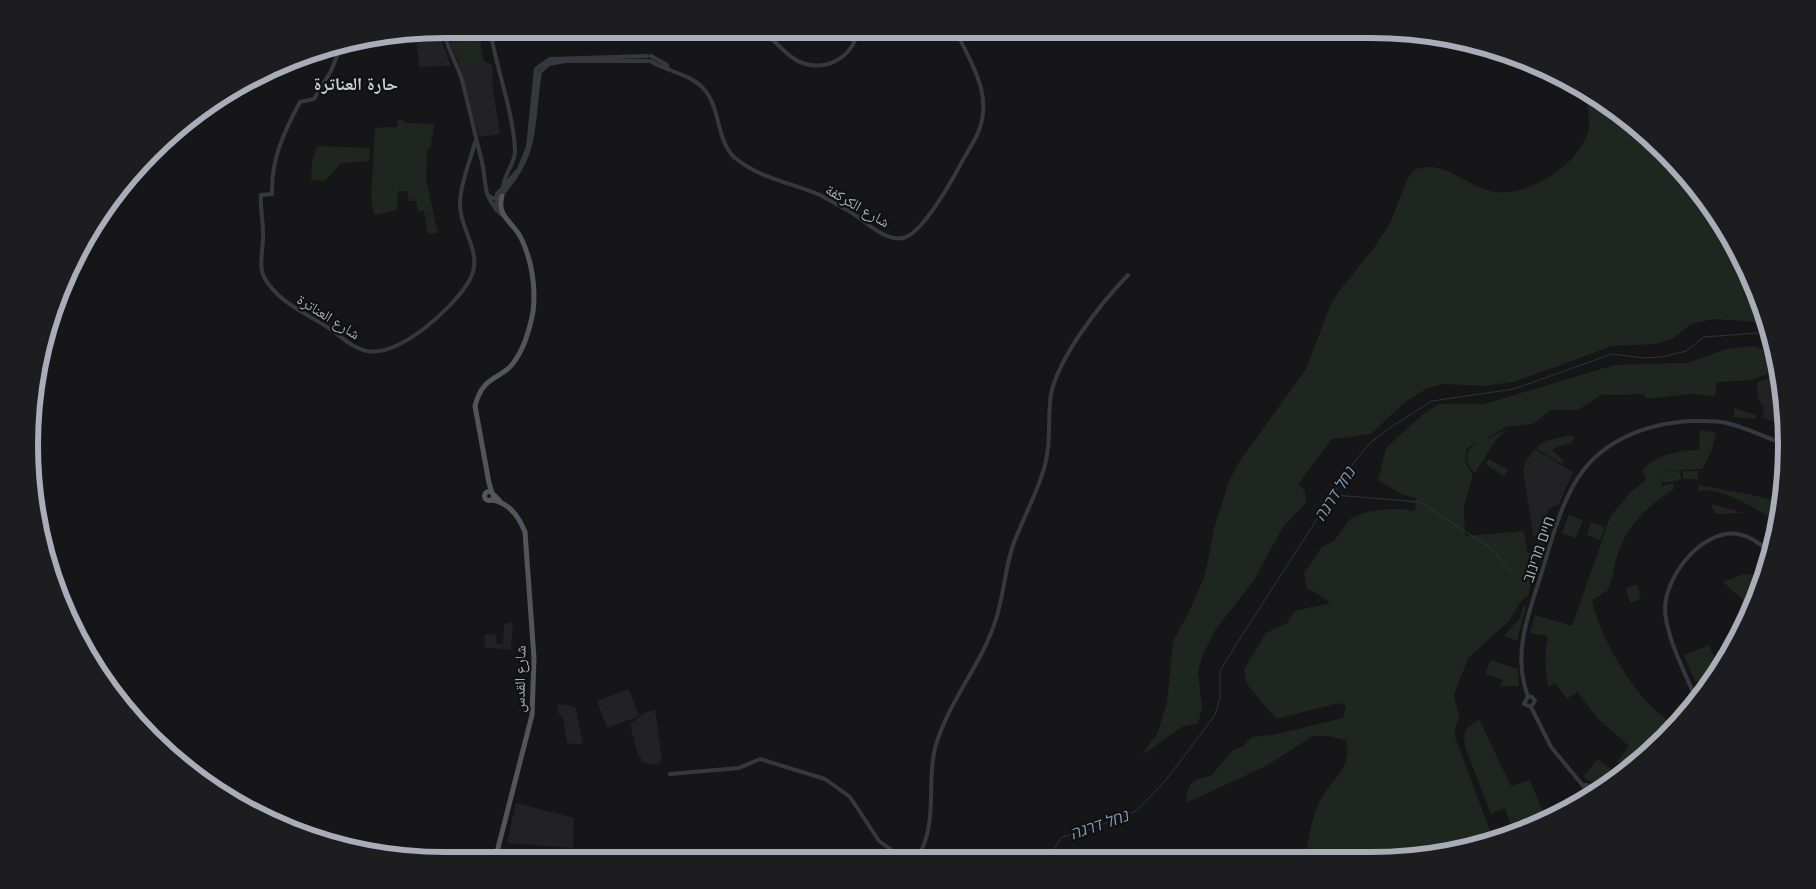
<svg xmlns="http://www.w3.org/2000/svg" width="1816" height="889" font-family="'Open Sans','Noto Naskh Arabic','Noto Sans Hebrew',sans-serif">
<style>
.built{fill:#222225}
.green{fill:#1e261f}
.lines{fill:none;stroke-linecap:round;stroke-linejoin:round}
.stream{stroke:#2c353c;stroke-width:1}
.minor{stroke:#37383d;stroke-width:4}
.major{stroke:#53555c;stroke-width:5}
.labels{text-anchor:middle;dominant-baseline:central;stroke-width:4.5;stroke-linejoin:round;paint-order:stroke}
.street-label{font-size:15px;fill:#a8adb8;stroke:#111113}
.water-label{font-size:16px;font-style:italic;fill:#7f9bb3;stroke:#111113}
.quarter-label{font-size:18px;font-weight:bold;fill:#c9ccd4;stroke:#111113}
.rim{fill:none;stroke:#a8adb8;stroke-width:6}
</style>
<rect width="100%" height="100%" fill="#161618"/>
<path class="built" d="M 463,29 L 478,29 L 484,61 L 492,65 L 493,88 L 500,134 L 479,137 L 460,66 L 451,47 L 449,31 Z
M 416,34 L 439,35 L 451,66 L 419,67 Z
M 1774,366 L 1780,368 L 1785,427 L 1762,417 L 1764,407 L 1758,399 L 1757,382 L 1770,378 Z
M 1535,449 L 1573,472 L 1559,504 L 1549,509 L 1542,529 L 1547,534 L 1545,545 L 1541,547 L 1533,535 L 1523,471 L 1525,462 Z
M 513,622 L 511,650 L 485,647 L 484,635 L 495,634 L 497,644 L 503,644 L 504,624 Z
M 629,689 L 639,716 L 607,728 L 597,701 Z
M 563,704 L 576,708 L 583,745 L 567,743 L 563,717 L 558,713 L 557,705 Z
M 655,709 L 662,760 L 656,765 L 641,762 L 641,756 L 638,756 L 630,724 L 645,713 Z
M 516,803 L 574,818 L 573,848 L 507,843 Z"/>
<path class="green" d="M 476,29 L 482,63 L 461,66 L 455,31 Z
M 1586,90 C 1667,133 1739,229 1765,316 L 1757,322 L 1713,319 L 1691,324 L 1672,339 L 1656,344 L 1612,346 L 1514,382 L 1485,386 L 1442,384 L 1426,389 L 1405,402 L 1371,434 L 1332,439 L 1298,484 L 1305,491 L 1306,503 L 1283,527 L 1254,580 L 1214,632 L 1202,657 L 1198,672 L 1202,709 L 1198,723 L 1182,727 L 1141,756 L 1158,732 L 1167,702 L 1173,641 L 1189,612 L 1205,575 L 1214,529 L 1228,484 L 1237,465 L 1306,369 L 1330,306 L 1339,291 L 1374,248 L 1391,221 L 1407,180 L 1415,169 C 1448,161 1462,184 1490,191 C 1524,200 1579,165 1588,132 C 1591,120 1586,102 1586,90 Z
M 397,120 L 403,120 L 407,123 L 435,124 L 430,149 L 427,149 L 426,180 L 438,233 L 428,234 L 424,211 L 418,211 L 416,201 L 409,201 L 407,191 L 398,191 L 397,210 L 374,215 L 371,198 L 375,128 L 397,127 Z
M 317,146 L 369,148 L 370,161 L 341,163 L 325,181 L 311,180 L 312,162 Z
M 1752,346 L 1776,353 L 1779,365 L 1773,363 L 1767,374 L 1751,380 L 1717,382 L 1715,396 L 1690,394 L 1647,399 L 1643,394 L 1601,395 L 1578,410 L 1551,410 L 1533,424 L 1506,427 L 1485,439 L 1508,429 L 1496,440 L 1475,473 C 1461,458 1465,451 1480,441 L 1467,448 C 1464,460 1465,465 1473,474 L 1464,507 L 1465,536 L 1524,531 L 1527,551 L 1537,559 L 1528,596 L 1521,601 L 1509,621 L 1468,658 L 1454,695 L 1459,717 L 1455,729 L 1455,737 L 1493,839 L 1426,857 L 1305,857 C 1309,839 1311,818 1320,801 C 1332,778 1353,769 1346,740 L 1329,736 L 1313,736 L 1266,766 L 1186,803 C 1189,782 1190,780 1211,776 L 1232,751 L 1243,746 L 1252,737 L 1273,735 L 1343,718 L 1346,706 L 1338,703 L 1276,719 L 1247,684 L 1244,669 L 1266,633 L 1287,623 L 1295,611 L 1331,603 L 1313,591 L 1307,589 L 1304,574 L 1321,548 L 1335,540 L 1350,519 L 1363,513 L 1380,510 L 1400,509 L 1415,511 L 1416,498 L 1403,495 L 1378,480 L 1386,448 L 1422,415 L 1439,404 L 1485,404 L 1614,365 L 1687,363 L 1727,349 Z
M 1734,408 L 1756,415 L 1755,419 L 1734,417 Z
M 1700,430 L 1716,433 L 1712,450 L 1702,469 L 1680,470 L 1662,473 L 1679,471 L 1681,480 L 1663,483 L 1660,474 L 1662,486 L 1673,483 L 1674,489 C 1649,504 1628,525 1618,553 C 1614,565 1613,579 1607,591 L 1592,600 C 1599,637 1640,708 1675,724 L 1642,757 L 1636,752 L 1626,769 L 1617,762 L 1629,746 L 1598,719 L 1577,692 L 1567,699 L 1555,683 L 1548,687 L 1545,659 L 1548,636 L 1530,633 L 1535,615 L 1572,626 L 1610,517 L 1629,494 L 1646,479 L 1642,470 C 1659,454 1676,451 1699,450 Z
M 1571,435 L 1574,438 L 1572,443 L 1557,447 L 1552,450 L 1564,461 L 1562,464 L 1536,448 L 1545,441 Z
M 1535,451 L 1543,456 L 1535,472 L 1526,468 Z
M 1489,459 L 1508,470 L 1504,476 L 1485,464 Z
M 1683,471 L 1698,471 L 1698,479 L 1683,479 Z
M 1699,485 L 1753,495 L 1782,503 L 1779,524 C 1765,513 1715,483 1697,492 Z
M 1711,504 L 1745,513 L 1715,514 Z
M 1569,515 L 1583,520 L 1576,538 L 1562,533 Z
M 1591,522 L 1605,527 L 1600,540 L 1587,535 Z
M 1744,574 L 1757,575 L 1763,578 L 1760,590 L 1744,601 L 1723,582 Z
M 1637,585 L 1641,599 L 1630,603 L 1626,588 Z
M 1523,606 L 1526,606 L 1517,641 L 1504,636 L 1520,618 Z
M 1709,645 L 1719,668 L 1715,674 L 1695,682 L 1684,655 Z
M 1491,660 L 1518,669 L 1519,686 L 1500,686 L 1503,680 L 1485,674 Z
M 1479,719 L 1511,786 L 1530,780 L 1546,820 L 1531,828 L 1507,835 L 1506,832 L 1512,828 L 1505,808 L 1491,814 L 1465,747 L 1464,736 L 1467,728 Z
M 1598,759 L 1621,776 L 1606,785 L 1590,782 L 1583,777 Z"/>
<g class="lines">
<path class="stream" d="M 1334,495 L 1420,502 L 1489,547 L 1512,572
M 1047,858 L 1062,837 L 1088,830 L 1136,811 L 1166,780 L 1215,715 L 1220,698 L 1220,671 L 1237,643 L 1352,465 L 1370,443 L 1391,427 L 1432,401 L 1514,389 L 1612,354 L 1643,358 L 1662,357 L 1686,351 L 1704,337 L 1770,332"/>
<path class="minor" d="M 444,29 C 445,46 457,63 462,80 C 469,107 475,135 482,162 C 485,173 484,186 488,196 C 492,204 496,210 502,215
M 490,29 C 496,69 513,109 515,150 C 516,164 502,175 503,190
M 760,29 C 772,37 781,50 793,58 C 819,76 854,60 858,29
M 341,46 L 331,71 L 314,99 L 300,102 C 284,132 271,159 272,194 L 261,195 C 260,208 263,219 263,232 C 264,245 258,265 264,277 C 276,299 299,310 319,322 C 335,330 350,348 367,351 C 400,357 454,307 469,281 C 485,254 460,231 460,205 C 460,184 470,162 475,142
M 651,56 L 667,65 L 668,69
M 650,61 C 666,71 690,74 703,88 C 721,107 716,140 734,157 C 758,178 792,183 820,195 C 829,200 838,205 847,210 C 863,218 883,242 903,238 C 921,234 948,187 957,171 C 963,159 971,147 977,135 C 995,96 971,64 955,29
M 488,195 L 492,198 L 499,198 C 540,153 531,128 540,72 L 549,64 L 565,61 L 647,61
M 496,210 L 497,194 L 519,169 L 528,147 L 536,69 L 550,59 L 647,56
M 1528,696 C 1512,656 1528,614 1541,575 C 1550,546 1558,513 1573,486 C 1597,442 1644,423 1693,421 C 1704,421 1716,420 1727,423 C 1747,428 1767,438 1787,445
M 1528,696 L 1532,697 L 1535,701 L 1531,707
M 1528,696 L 1524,704 L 1531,707
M 1697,702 C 1687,676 1665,636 1665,608 C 1666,575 1702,529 1738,534 C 1751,536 1761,545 1771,552
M 1531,707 L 1551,747 L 1590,794
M 670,774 L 739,768 L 760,759 L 825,779 L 850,797 L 879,841 L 904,859
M 1585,785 L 1602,787
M 917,859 C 939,822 926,784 935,748 C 948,701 982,665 996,619 C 1005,592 1005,561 1017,535 C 1026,513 1037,492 1044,469 C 1052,441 1047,419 1051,394 C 1059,356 1101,303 1128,275
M 485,860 L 497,852"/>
<path class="major" d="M484.5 496a4.5 4.5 0 1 1 9 0a4.5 4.5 0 1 1-9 0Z
M 491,500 C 509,502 519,517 525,532 L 534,658 L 532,715 L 497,852 L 497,860
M 500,501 L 492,493 L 489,483 L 475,406 C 483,373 503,381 516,359 C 525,346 530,327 533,312 C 536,288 532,260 521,238 C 513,222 496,216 502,196"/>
</g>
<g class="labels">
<g class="street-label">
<text transform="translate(858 205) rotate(30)">شارع الكركفة</text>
<text transform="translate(329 316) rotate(32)">شارع العناترة</text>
<text transform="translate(1538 549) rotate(-71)">חיים מרינוב</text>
<text transform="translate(519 679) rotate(-89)">شارع القدس</text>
</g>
<g class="water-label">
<text transform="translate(1335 493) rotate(-57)">נחל דרגה</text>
<text transform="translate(1100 824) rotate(-19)">נחל דרגה</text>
</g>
<g class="quarter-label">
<text x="356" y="83">حارة العناترة</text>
</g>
</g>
<path d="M0 0H1816V889H0ZM445 38H1371A407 407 0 0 1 1778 445V445A407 407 0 0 1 1371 852H445A407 407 0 0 1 38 445V445A407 407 0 0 1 445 38Z" fill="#1d1d20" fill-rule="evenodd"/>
<path class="rim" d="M445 38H1371A407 407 0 0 1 1778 445V445A407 407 0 0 1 1371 852H445A407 407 0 0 1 38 445V445A407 407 0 0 1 445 38Z"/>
</svg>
